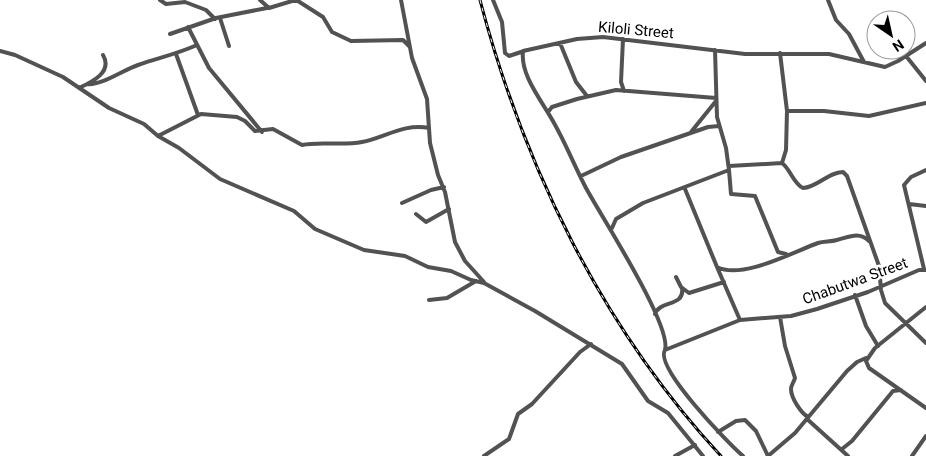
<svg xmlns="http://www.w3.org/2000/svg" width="926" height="456" font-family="Roboto,sans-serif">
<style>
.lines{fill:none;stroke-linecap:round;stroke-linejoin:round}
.minor{stroke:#525252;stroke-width:4}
.rail-casing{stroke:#000;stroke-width:3}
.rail{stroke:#fff;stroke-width:1;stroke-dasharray:4;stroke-linecap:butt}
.labels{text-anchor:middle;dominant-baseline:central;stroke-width:5;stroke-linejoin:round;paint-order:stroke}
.street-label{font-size:15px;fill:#000;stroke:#fff}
</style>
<rect width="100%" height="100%" fill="#fff"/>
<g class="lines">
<path class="minor" d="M 160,0 L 166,4 L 185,2 L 206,10 L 215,19
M 260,0 L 269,8 L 292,1 L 298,1 L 323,17 L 332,32 L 351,41 L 403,40 L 409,46
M 401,0 L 412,58 L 427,99 L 430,143 L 438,175 L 445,192 L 455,242 L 465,261 L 484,282
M 493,0 L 502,22 L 505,53 L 509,56 L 524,51
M 828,0 L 836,20 L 849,34 L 864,62
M 220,18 L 229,46
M 188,27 L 209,68 L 262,132
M 170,34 L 216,18 L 267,8
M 623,39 L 621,82 L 624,91
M 560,43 L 576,82 L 587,96
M 0,51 L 15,55 L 63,77 L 109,108 L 144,124 L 158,136 L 179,148 L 220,179 L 294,211 L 315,229 L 364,250 L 405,256 L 428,267 L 451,271 L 471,280 L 484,283 L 535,311 L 622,364 L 648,401 L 668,413 L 703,456
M 176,54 L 198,115
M 906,56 L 926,81
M 87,84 C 101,86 123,70 138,65 C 158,58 177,54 197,45
M 79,88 C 92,82 113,72 103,55
M 787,111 L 824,111 L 869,116 L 926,103
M 548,112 L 552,107 L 577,99 L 616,90 L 716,98
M 691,132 L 716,101
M 158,136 L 201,114 L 237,117 L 245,121 L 255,131 L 273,129 L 302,145 C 319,141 342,146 362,142 C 384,138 404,123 429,128
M 782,163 C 791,170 793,183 803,188 C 818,187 828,172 843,172 L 847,176 L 879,266 L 881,290 L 885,303 L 926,343
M 729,166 L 782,163 L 786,150 L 787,111 L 780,53
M 729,170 L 731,194 L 755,196 L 778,252 L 786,254
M 581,176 L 621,157 L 708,127 L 719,126
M 685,189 L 717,267 C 742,280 793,252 818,243 C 824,241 830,242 837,240 C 849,237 859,231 869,241
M 402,203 L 431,190 L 444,187
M 909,204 L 926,206
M 416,214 L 426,222 L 449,209
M 612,228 L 616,219 L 643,203 L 729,170 L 726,148 L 717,117 L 715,50
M 717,267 L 740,320
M 924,269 L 904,185 L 911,177 L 926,170
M 676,277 L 681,287 L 689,293 L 724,282
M 855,295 L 866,326 L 878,346
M 429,300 L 447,298 L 476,281
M 926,307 L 875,348 L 866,361 L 869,368 L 926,408
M 655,314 C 660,300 685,307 682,288
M 780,317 L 785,346 L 795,378 C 794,382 791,385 791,389 C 791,398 801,413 808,417
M 665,350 C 672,325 601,216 586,188 C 575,167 566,144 554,123 C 543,102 520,76 523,51 L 577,39 L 603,37 L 745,54 L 829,54 L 885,67 L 898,61 L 926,43
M 807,419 L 848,456
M 718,432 L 736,421 L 745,420 L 756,431 L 768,456
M 842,449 L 852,441 L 893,391 L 901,390
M 484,456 L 509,439 L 518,414 L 532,404 L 580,352 L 591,344
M 675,456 L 695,445
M 743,456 C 728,443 654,367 665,350 L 740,320 L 791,316 L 817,309 L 868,292 L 919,270 L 926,270
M 768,456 L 795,433 L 847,371 L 857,362 L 866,358
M 912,456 L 926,436"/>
<defs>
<path id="rail" d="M 480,0 C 524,167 603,329 721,456"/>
</defs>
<use href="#rail" class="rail-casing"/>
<use href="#rail" class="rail"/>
</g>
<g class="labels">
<g class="street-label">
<text transform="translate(636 30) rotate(5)">Kiloli Street</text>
<text transform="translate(855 281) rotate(-20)">Chabutwa Street</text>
</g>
</g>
<g transform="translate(891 35) rotate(146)"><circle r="24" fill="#ffffff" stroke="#999999"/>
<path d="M0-4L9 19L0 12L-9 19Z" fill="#000000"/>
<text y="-8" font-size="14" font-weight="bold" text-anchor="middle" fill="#000000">N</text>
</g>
</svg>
